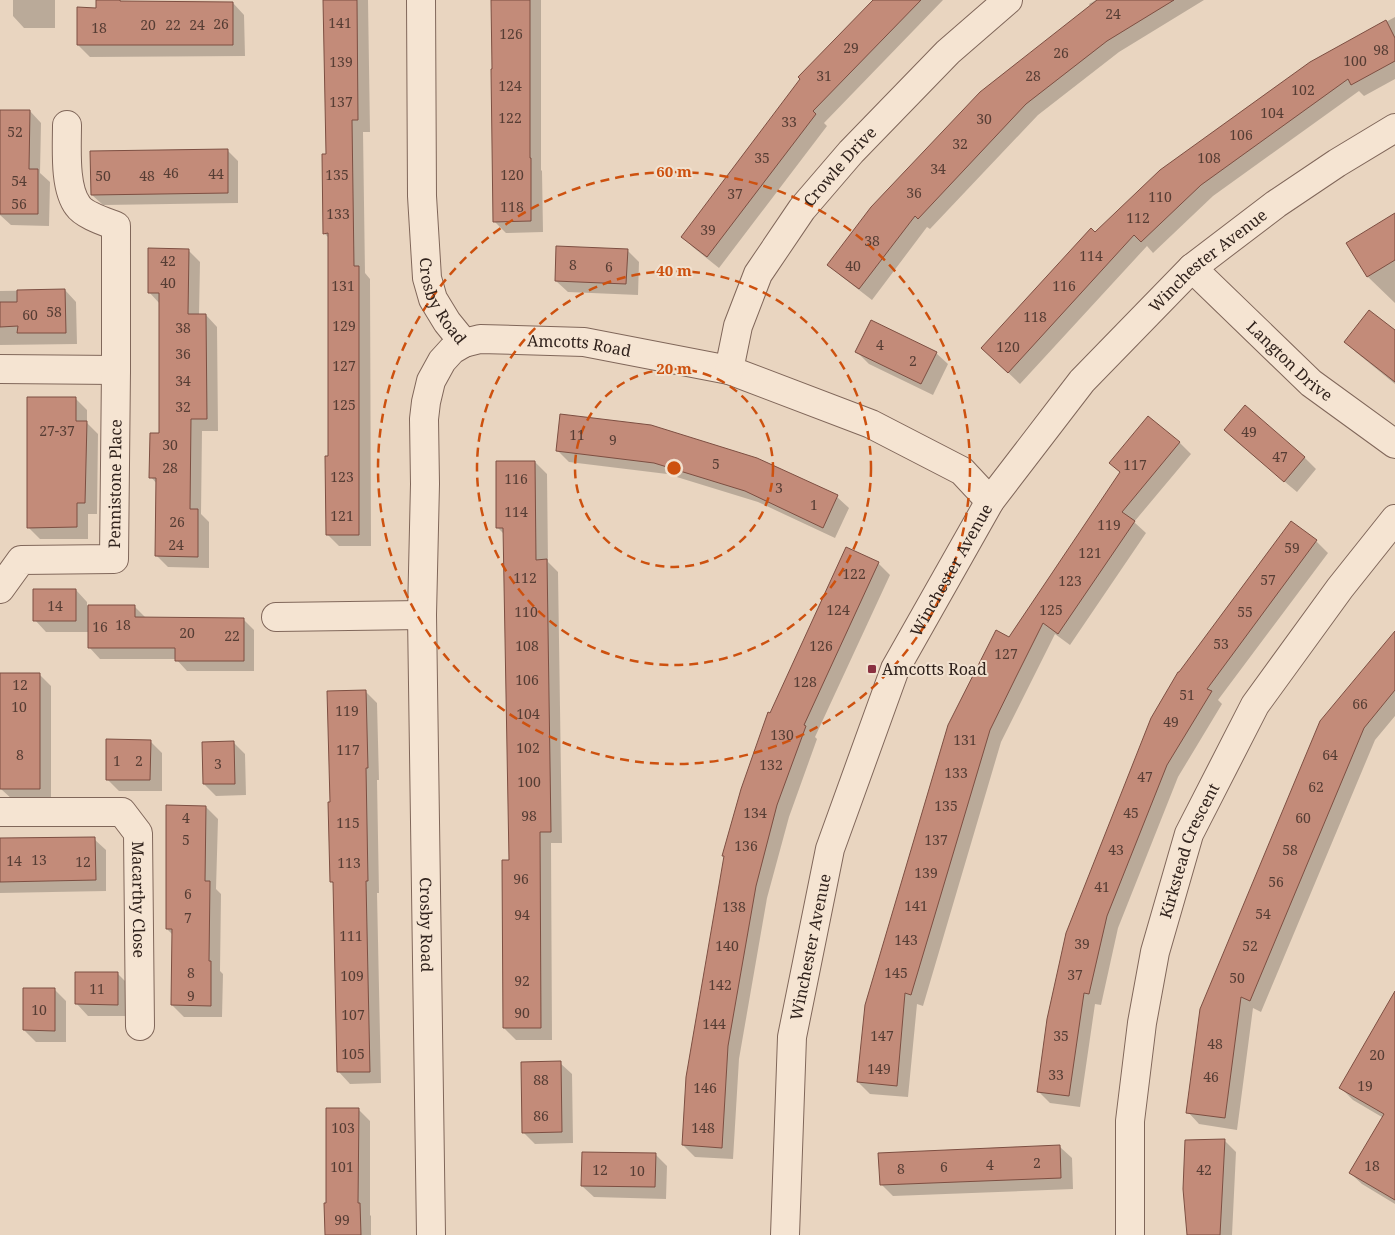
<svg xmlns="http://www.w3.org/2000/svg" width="1395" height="1235" font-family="'Noto Serif',serif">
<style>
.shadow{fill:#0003}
.building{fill:#c38b79;stroke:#7d4f42}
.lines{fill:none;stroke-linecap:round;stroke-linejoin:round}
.minor-casing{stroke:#80675a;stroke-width:30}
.tertiary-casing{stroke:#80675a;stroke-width:30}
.minor{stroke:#f5e4d2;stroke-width:28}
.tertiary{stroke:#f5e4d2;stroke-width:28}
.ring{fill:none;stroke:#cd510f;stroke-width:2.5;stroke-dasharray:9 6}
.poi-dot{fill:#893040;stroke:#f1e1cf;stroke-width:2}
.labels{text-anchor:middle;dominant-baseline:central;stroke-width:4;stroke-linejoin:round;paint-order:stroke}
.number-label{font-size:14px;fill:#563d34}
.street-label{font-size:16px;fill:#31231d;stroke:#f1e1cf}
.poi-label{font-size:16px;fill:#31231d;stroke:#f1e1cf;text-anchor:start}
.centre{fill:#cd510f;stroke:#f1e1cf;stroke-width:2.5}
.ring-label{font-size:15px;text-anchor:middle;font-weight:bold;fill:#cd510f;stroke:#f1e1cf;stroke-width:4;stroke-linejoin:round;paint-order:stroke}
</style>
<rect width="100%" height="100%" fill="#e9d5c0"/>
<path class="shadow" d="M 13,0 L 55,0 L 55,28 L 24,28 L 13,16 Z
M 97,0 L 120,0 L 122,3 L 233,3 L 244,15 L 245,56 L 90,57 L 78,45 L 97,9 Z
M 324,0 L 368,0 L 370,132 L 363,132 L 365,273 L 370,279 L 371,546 L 339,546 L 327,534 L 330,458 L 329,238 L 324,233 L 327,155 Z
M 493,0 L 541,0 L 541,170 L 542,171 L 543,232 L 506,233 L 494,221 Z
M 874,0 L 943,0 L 824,123 L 827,126 L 719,268 L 694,248 L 683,237 Z
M 1096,0 L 1204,0 L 1119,52 L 1038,115 L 930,229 L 927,227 L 872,300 L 841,276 L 829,265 L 1091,7 L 1089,4 Z
M 1395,17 L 1395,79 L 1364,96 L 1359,91 L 1213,196 L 1153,253 L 1147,246 L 1020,384 L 995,360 L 1095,233 L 1311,63 Z
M 0,111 L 30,111 L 41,123 L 40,173 L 50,182 L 49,226 L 11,225 L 0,215 Z
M 227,150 L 238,161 L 238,203 L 103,205 L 92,195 Z
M 1395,215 L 1395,303 L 1368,277 L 1348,243 Z
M 188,250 L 200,262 L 199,315 L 206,315 L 217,327 L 218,431 L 202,431 L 201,514 L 209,522 L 209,568 L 168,567 L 156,555 L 157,484 L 151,477 L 160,434 L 160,304 L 149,292 Z
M 627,250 L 639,262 L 638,295 L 568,292 L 556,281 Z
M 65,290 L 76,302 L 77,344 L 0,345 L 0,291 Z
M 1395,332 L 1395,384 L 1357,353 L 1345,342 Z
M 857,352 L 936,353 L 948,364 L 933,395 L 869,364 Z
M 75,398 L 87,410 L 87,423 L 98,434 L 97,514 L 88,514 L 88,539 L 40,539 L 28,527 Z
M 1226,430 L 1304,457 L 1316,469 L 1297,492 L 1237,442 Z
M 1179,442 L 1191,454 L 1134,522 L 1146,533 L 1070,645 L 1055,634 L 1001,742 L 923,1006 L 917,1004 L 908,1097 L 870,1094 L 858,1082 L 1009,638 L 1121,473 L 1111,463 Z
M 557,450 L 757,459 L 837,497 L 849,508 L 835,538 L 758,502 L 667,474 L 569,462 Z
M 535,462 L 547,474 L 548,562 L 558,572 L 562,843 L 551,843 L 552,1040 L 516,1040 L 504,1028 L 510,862 L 504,534 L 498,528 Z
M 1316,541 L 1328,553 L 1218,700 L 1222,704 L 1178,777 L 1118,928 L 1101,1005 L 1095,1004 L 1080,1107 L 1050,1103 L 1038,1091 L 1152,718 Z
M 878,563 L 890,575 L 815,737 L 817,739 L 789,817 L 767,898 L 739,1059 L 733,1159 L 695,1157 L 683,1145 L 771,714 Z
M 76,590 L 87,602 L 87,606 L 135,607 L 146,618 L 243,619 L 254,630 L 254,671 L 187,671 L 176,659 L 100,659 L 89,647 L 89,632 L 46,632 L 35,620 Z
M 1395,631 L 1395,716 L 1375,740 L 1261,1012 L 1253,1008 L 1237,1130 L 1199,1124 L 1188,1112 Z
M 39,674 L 51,686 L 51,800 L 13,800 L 1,789 Z
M 365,691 L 377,703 L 379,780 L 377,780 L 379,893 L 377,893 L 381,1083 L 350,1084 L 339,1072 L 335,885 L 331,881 Z
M 150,741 L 162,753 L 162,791 L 119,791 L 107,779 Z
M 233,742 L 245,754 L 246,795 L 216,796 L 204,784 Z
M 206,807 L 218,819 L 216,889 L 221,894 L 220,971 L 223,974 L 222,1017 L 184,1017 L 172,1005 L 173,935 L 167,929 Z
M 94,839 L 106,850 L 106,891 L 0,893 L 0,840 Z
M 117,973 L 129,985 L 129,1016 L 88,1016 L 77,1004 Z
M 54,989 L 66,1001 L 66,1042 L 36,1042 L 24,1030 Z
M 1395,995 L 1395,1106 L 1387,1120 L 1353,1100 L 1341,1088 Z
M 560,1063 L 572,1074 L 573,1143 L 535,1144 L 523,1132 Z
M 358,1109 L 370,1121 L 370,1215 L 371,1216 L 371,1235 L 326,1235 Z
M 1224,1140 L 1236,1152 L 1232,1235 L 1188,1235 Z
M 1060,1147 L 1072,1158 L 1073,1189 L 893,1196 L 881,1184 Z
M 1395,1148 L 1395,1204 L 1362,1184 L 1350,1173 Z
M 655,1154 L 667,1166 L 666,1199 L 594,1197 L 582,1186 Z"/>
<path class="building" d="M 96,0 L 120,0 L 120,1 L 233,2 L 233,45 L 77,45 L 77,7 L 96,8 Z
M 323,0 L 357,0 L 358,120 L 352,120 L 354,266 L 359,266 L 359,535 L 326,535 L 325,456 L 328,456 L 328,233 L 323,234 L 322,154 L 326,154 Z
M 491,0 L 530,0 L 530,158 L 531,158 L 531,221 L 493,222 L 491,69 L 492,69 Z
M 873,0 L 921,0 L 813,111 L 816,114 L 707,257 L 681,237 L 800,79 L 798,77 Z
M 1097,0 L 1174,0 L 1107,41 L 1026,104 L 918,219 L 915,216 L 859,289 L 827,265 L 871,207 L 980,92 Z
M 1386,20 L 1395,38 L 1395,61 L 1351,85 L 1348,79 L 1201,185 L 1141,242 L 1134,235 L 1008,373 L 981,348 L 1091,228 L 1095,232 L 1160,170 L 1310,62 Z
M 0,110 L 30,110 L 29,169 L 38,169 L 38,214 L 0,214 Z
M 228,149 L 228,193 L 91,195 L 90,151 Z
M 1395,213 L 1395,260 L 1367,277 L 1346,243 Z
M 556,246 L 628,249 L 626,284 L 555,281 Z
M 148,248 L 189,249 L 188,314 L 206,314 L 207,419 L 191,419 L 190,509 L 198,509 L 198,557 L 155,556 L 156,478 L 149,478 L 150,433 L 159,433 L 159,293 L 148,293 Z
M 65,289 L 66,333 L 17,333 L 18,326 L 0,327 L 0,302 L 17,302 L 17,290 Z
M 1369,310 L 1395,330 L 1395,382 L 1344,342 Z
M 871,320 L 937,352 L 921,384 L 855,352 Z
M 27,397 L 76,397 L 76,421 L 87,421 L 85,503 L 77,503 L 77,527 L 27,528 Z
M 1245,405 L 1305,457 L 1284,482 L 1224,430 Z
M 560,414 L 651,425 L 757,458 L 838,495 L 823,528 L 745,491 L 654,463 L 556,451 Z
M 1148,416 L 1180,442 L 1122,512 L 1135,521 L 1058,634 L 1043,623 L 1016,677 L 990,730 L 911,995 L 905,993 L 897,1086 L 857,1082 L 865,1005 L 948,725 L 996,630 L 1009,637 L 1120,472 L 1109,463 Z
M 496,461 L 535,461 L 536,560 L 547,559 L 551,832 L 540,832 L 541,1028 L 503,1028 L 502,860 L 509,860 L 503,528 L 496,528 Z
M 1291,521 L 1317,540 L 1207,689 L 1212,691 L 1167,765 L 1107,916 L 1089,994 L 1084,993 L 1069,1096 L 1037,1092 L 1047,1019 L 1066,933 L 1151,718 L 1178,672 L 1179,672 Z
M 846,547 L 879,562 L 804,725 L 806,726 L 777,805 L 756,886 L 728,1046 L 722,1148 L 682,1145 L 686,1077 L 724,856 L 722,856 L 741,789 L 768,712 L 770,713 Z
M 33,589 L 76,589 L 76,621 L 33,621 Z
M 88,605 L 135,605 L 135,617 L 244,618 L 244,661 L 175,661 L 175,648 L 88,648 Z
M 1395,631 L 1395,690 L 1364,728 L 1250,1001 L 1241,997 L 1225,1118 L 1186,1113 L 1200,1009 L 1320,721 Z
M 0,673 L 40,673 L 40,789 L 0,789 Z
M 366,690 L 368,768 L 366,768 L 368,881 L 366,881 L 370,1072 L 337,1072 L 333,882 L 330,882 L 328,802 L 330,802 L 327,691 Z
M 106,739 L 151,740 L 150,780 L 106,780 Z
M 234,741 L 235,784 L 203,784 L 202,742 Z
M 166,805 L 206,806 L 205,881 L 210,881 L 209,961 L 211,961 L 211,1006 L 171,1005 L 172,929 L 166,929 Z
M 95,837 L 96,880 L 0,882 L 0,838 Z
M 75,972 L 118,972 L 118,1005 L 75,1004 Z
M 23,988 L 55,988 L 55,1031 L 23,1030 Z
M 1395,991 L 1395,1200 L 1349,1173 L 1384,1114 L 1339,1088 Z
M 561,1061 L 562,1132 L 522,1133 L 521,1062 Z
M 326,1108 L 359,1108 L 358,1203 L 360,1203 L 361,1235 L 325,1235 L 324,1203 L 326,1203 Z
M 1225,1139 L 1220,1235 L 1187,1235 L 1183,1189 L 1185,1140 Z
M 1060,1145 L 1061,1178 L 880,1185 L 878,1153 Z
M 582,1152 L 656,1153 L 655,1187 L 581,1186 Z"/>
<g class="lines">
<defs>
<g id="minor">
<path id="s1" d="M 421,0 L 422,196 L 427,278 L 433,299 L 447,322 L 464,343 L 452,350 L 442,361 L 431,381 L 426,402 L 424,419 L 425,484 L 422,615 L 431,1235"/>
<path id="s2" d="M 1192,268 L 1311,383 L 1395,444"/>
<path id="s3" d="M 464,343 L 480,339 L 584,342 L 729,370 L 871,424 L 962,471 L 990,501"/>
<path d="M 0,369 L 116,370"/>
<path id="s4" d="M 729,370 L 738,326 L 758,274 L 802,209 L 851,152 L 948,52 L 1008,0"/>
<path id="s5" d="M 0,589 L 21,560 L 114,559 L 116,370 L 116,226 C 106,222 84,215 78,206 C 64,188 67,148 67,125"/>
<path d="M 276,617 L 422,615"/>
<path id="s6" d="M 0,812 L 122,812 L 138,833 L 140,1026"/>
<path id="s7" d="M 1130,1235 L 1130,1121 L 1142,1023 L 1155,952 L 1189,834 L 1255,705 L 1340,588 L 1395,519"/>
</g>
<g id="tertiary">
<path id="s8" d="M 785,1235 L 792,1037 L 830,849 L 895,669 L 990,501 L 1082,381 L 1192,268 L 1276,204 L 1337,163 L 1395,128"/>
</g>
</defs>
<use href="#minor" class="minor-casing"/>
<use href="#tertiary" class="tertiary-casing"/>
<use href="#minor" class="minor"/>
<use href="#tertiary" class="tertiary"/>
</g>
<g class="ring">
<circle cx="674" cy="468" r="99"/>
<circle cx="674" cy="468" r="197"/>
<circle cx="674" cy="468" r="296"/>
</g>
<rect class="poi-dot" x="867" y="664" width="10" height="10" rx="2.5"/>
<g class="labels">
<g class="number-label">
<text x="1113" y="13">24</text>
<text x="340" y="22">141</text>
<text x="221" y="23">26</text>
<text x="148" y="24">20</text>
<text x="173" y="24">22</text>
<text x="197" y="24">24</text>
<text x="99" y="27">18</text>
<text x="511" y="33">126</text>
<text x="851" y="47">29</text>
<text x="1381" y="49">98</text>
<text x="1061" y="52">26</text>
<text x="1355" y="60">100</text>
<text x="341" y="61">139</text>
<text x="824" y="75">31</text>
<text x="1033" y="75">28</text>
<text x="510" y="85">124</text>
<text x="1303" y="89">102</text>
<text x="341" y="101">137</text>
<text x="1272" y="112">104</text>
<text x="510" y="117">122</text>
<text x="984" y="118">30</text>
<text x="789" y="121">33</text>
<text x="15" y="131">52</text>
<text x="1241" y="134">106</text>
<text x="960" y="143">32</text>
<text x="762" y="157">35</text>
<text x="1209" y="157">108</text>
<text x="938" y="168">34</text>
<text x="171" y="172">46</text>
<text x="216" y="173">44</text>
<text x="337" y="174">135</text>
<text x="512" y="174">120</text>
<text x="103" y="175">50</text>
<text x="147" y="175">48</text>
<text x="19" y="180">54</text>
<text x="914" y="192">36</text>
<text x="735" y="193">37</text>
<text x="1160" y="196">110</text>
<text x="19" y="203">56</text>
<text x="512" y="206">118</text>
<text x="338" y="213">133</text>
<text x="1138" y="217">112</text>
<text x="708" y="229">39</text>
<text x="872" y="240">38</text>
<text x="1091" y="255">114</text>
<text x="168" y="260">42</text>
<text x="573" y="264">8</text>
<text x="853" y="265">40</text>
<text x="609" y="266">6</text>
<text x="168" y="282">40</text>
<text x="343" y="285">131</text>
<text x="1064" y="285">116</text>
<text x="54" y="311">58</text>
<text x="30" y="314">60</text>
<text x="1035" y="316">118</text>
<text x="344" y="325">129</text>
<text x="183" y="327">38</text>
<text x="880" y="344">4</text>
<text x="1008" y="346">120</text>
<text x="183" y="353">36</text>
<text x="913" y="360">2</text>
<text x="344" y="365">127</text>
<text x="183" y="380">34</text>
<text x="344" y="404">125</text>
<text x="183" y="406">32</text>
<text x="57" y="430">27-37</text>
<text x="1249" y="431">49</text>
<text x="577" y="434">11</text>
<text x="613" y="439">9</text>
<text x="170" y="444">30</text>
<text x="1280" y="456">47</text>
<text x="716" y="463">5</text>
<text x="1135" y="464">117</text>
<text x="170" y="467">28</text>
<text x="342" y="476">123</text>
<text x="516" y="478">116</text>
<text x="779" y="487">3</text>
<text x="814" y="504">1</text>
<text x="516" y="511">114</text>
<text x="342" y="515">121</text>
<text x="177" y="521">26</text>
<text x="1109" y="524">119</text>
<text x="176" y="544">24</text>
<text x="1292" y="547">59</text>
<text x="1090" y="552">121</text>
<text x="854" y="573">122</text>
<text x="525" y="577">112</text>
<text x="1268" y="579">57</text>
<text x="1070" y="580">123</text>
<text x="55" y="605">14</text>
<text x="838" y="609">124</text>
<text x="1051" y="609">125</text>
<text x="526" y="611">110</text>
<text x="1245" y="611">55</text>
<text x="123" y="624">18</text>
<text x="100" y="626">16</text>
<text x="187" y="632">20</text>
<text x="232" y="635">22</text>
<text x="1221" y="643">53</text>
<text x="527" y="645">108</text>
<text x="821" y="645">126</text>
<text x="1006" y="653">127</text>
<text x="527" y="679">106</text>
<text x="805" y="681">128</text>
<text x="20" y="684">12</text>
<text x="1187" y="694">51</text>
<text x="1360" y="703">66</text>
<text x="19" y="706">10</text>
<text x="347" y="710">119</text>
<text x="528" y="713">104</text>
<text x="1171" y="721">49</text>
<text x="782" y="734">130</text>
<text x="965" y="739">131</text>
<text x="528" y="747">102</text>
<text x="348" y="749">117</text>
<text x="20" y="754">8</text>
<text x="1330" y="754">64</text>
<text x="117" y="760">1</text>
<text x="139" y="760">2</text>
<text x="218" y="763">3</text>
<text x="771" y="764">132</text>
<text x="956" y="772">133</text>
<text x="1145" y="776">47</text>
<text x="529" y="781">100</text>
<text x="1316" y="786">62</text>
<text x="946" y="805">135</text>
<text x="755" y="812">134</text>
<text x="1131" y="812">45</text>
<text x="529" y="815">98</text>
<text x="186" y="817">4</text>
<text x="1303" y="817">60</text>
<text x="348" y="822">115</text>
<text x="186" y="839">5</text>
<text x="936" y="839">137</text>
<text x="746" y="845">136</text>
<text x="1116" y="849">43</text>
<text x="1290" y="849">58</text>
<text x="39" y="859">13</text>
<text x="14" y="860">14</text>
<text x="83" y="861">12</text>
<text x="349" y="862">113</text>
<text x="926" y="872">139</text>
<text x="521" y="878">96</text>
<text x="1276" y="881">56</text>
<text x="1102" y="886">41</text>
<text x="188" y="893">6</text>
<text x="916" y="905">141</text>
<text x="734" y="906">138</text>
<text x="1263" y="913">54</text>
<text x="522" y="914">94</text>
<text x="188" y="917">7</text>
<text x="351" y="935">111</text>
<text x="906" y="939">143</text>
<text x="1082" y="943">39</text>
<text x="727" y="945">140</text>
<text x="1250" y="945">52</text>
<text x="191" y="972">8</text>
<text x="896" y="972">145</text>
<text x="1075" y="974">37</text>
<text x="352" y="975">109</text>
<text x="1237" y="977">50</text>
<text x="522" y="980">92</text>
<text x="720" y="984">142</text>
<text x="97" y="988">11</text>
<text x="191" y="995">9</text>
<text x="39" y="1009">10</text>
<text x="522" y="1012">90</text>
<text x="353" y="1014">107</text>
<text x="714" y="1023">144</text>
<text x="882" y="1035">147</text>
<text x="1061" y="1035">35</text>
<text x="1215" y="1043">48</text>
<text x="353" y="1053">105</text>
<text x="1377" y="1054">20</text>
<text x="879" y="1068">149</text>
<text x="1056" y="1074">33</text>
<text x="1211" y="1076">46</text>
<text x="541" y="1079">88</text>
<text x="1365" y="1085">19</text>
<text x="705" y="1087">146</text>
<text x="541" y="1115">86</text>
<text x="343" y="1127">103</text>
<text x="703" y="1127">148</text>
<text x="1037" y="1162">2</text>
<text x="990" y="1164">4</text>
<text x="1372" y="1165">18</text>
<text x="342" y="1166">101</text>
<text x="944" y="1166">6</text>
<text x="901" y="1168">8</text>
<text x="600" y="1169">12</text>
<text x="1204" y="1169">42</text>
<text x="637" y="1170">10</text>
<text x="342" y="1219">99</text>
</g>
<g class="street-label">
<text stroke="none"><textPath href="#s4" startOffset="236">Crowle Drive</textPath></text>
<text stroke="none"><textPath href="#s8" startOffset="1100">Winchester Avenue</textPath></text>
<text stroke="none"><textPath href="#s1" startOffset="305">Crosby Road</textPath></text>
<text stroke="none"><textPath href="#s3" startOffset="116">Amcotts Road</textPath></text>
<text stroke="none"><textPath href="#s2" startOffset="135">Langton Drive</textPath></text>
<text stroke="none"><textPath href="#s5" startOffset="204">Pennistone Place</textPath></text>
<text stroke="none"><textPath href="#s8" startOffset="695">Winchester Avenue</textPath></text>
<text stroke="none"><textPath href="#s7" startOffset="392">Kirkstead Crescent</textPath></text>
<text stroke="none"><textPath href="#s6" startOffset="215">Macarthy Close</textPath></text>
<text stroke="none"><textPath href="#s1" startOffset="950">Crosby Road</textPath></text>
<text stroke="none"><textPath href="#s8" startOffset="290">Winchester Avenue</textPath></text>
</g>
<g class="poi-label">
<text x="882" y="669">Amcotts Road</text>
</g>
</g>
<circle cx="674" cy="468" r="8" class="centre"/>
<g class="ring-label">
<text x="674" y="177">60 m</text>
<text x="674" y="276">40 m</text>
<text x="674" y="374">20 m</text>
</g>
</svg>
